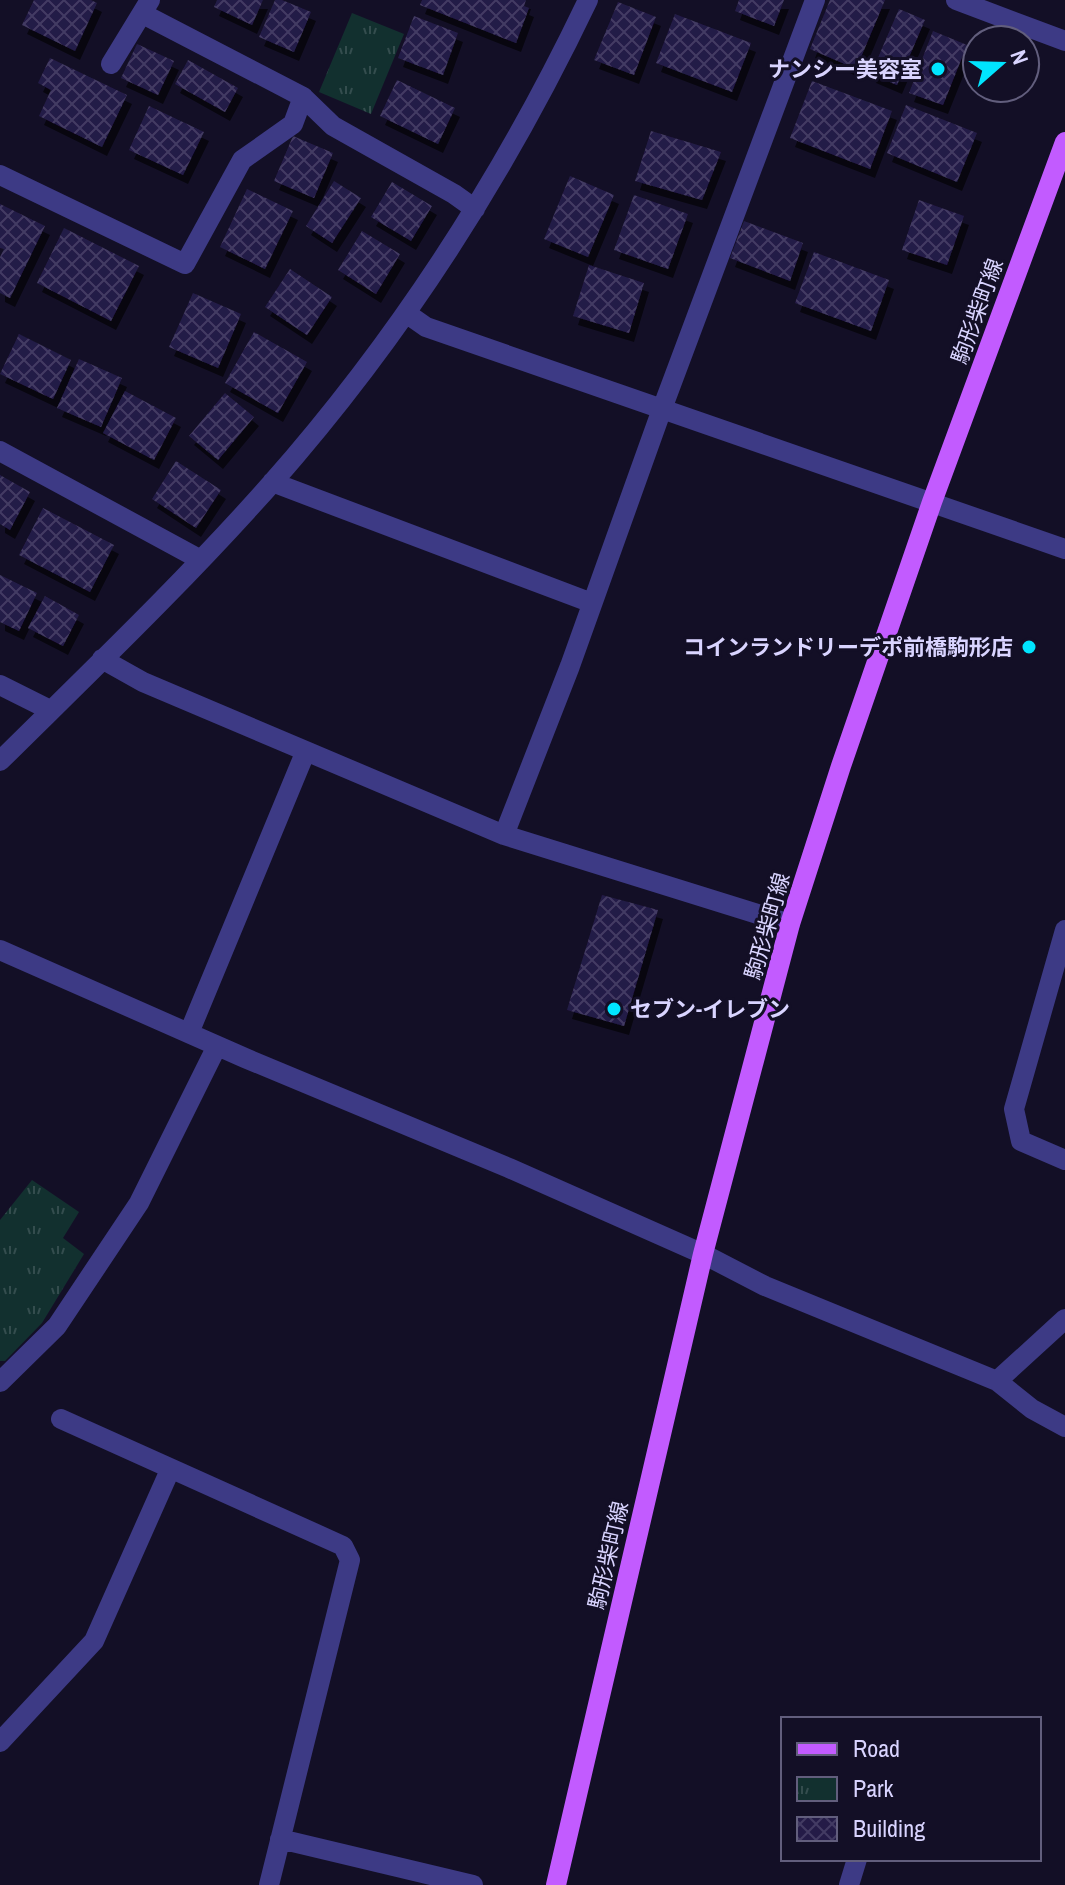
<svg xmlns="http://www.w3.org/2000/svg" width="1065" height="1885" font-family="'Archivo Narrow','Noto Sans JP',sans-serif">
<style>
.park{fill:url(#park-tufts)}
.building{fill:url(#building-cross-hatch);filter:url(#shadow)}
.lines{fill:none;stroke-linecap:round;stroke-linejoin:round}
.minor{stroke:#3d3a85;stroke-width:20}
.major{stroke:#c25bff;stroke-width:20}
.poi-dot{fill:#00e5ff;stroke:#130f26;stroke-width:3}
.labels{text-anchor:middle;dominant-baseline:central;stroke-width:6;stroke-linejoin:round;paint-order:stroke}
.poi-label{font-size:22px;font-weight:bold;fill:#d9d4ff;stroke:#130f26;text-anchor:end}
.street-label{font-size:22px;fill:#d9d4ff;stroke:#130f26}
</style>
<defs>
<pattern id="park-tufts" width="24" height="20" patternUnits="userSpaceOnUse" patternTransform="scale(2)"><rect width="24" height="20" fill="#12302f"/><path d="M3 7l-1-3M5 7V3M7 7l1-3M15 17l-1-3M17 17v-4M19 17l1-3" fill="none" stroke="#344d4e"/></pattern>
<pattern id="building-cross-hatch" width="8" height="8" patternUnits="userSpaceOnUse" patternTransform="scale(2)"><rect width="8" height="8" fill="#241b47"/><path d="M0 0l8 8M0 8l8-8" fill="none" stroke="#433b63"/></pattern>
<filter id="shadow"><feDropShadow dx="5" dy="9" stdDeviation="0" flood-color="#0009"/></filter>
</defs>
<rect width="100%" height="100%" fill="#130f26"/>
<path class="park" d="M 352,13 L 404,34 L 371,114 L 319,92 Z
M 32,1180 L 79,1212 L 63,1238 L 84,1254 L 42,1323 L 5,1361 L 0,1361 L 0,1220 Z"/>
<path class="building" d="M 34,0 L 91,0 L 97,3 L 75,51 L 22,25 Z
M 217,0 L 263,0 L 252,25 L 214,7 Z
M 275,0 L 282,0 L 311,12 L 294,52 L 259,37 Z
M 422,0 L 526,0 L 524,6 L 529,8 L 516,43 L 420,5 Z
M 739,0 L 784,0 L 774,26 L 735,11 Z
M 830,0 L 885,0 L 856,69 L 810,49 Z
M 618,2 L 656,17 L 634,75 L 594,60 Z
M 899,9 L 925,20 L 897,85 L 871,74 Z
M 675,14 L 751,43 L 732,92 L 656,63 Z
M 414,16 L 458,33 L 443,75 L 398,58 Z
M 933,31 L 967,45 L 943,105 L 909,93 Z
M 137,44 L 174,61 L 158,95 L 121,78 Z
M 50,58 L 127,95 L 102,147 L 39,116 L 51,90 L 38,83 Z
M 188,60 L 238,88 L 225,112 L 175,84 Z
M 397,80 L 455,108 L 438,144 L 380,116 Z
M 812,81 L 892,111 L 870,169 L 790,138 Z
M 906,105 L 977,133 L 957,182 L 887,153 Z
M 149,106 L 204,132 L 183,175 L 129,150 Z
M 651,131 L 721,152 L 702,200 L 635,181 Z
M 293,136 L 333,153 L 314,198 L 274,181 Z
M 570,176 L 614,195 L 588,257 L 544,239 Z
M 334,181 L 361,198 L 332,243 L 306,226 Z
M 392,182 L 432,206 L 411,241 L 371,217 Z
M 247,189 L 293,211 L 265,269 L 220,247 Z
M 634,195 L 688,214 L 668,269 L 614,250 Z
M 919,200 L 964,216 L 947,265 L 902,250 Z
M 0,204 L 45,226 L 10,298 L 0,293 L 0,257 L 4,249 L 0,248 Z
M 744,221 L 803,243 L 790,281 L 730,258 Z
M 64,228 L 139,266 L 111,321 L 37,283 Z
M 362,231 L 400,254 L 376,294 L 338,270 Z
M 814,252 L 889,280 L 871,331 L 795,303 Z
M 589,265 L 644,283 L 629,333 L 573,316 Z
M 290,269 L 332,297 L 307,335 L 265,307 Z
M 193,293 L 241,314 L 218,368 L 169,347 Z
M 254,332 L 307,362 L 278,413 L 225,383 Z
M 19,334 L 71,360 L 53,399 L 0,374 Z
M 79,359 L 122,378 L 101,427 L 57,408 Z
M 125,391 L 176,418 L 154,460 L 103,433 Z
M 225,393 L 254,417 L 218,460 L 189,436 Z
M 176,461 L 221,490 L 196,528 L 152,499 Z
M 0,475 L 30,492 L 10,530 L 0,524 Z
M 43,508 L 114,545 L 90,592 L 19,555 Z
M 0,575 L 37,593 L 19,631 L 0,622 Z
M 45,596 L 79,615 L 63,646 L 28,628 Z
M 602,895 L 658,910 L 624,1026 L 567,1010 Z"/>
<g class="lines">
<path class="minor" d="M 956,0 L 1065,41
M 143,14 L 303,97 L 333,126 L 454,194 L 475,209
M 111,64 L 150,0
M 0,175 L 185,264 L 242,160 L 293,124 L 303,97
M 406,313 L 426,327 L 1065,549
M 0,451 L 201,560
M 272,482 L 592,603
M 102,659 L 143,682 L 504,835 L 790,924
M 0,685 L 50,710
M 0,761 C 92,670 185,581 271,484 C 399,339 505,174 588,0
M 504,835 L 570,666 L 662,409 L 815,0
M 1065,930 L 1014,1109 L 1021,1141 L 1065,1160
M 0,950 L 245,1058 L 509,1168 L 703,1254 L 765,1286 L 997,1381 L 1032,1409 L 1065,1427
M 189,1033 L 305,753
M 997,1381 L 1065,1319
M 0,1382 L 57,1326 L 139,1203 L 217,1046
M 61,1419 L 343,1546 L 350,1560 L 269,1885
M 0,1742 L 94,1641 L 170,1470
M 280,1839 L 473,1885
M 849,1885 L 857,1859"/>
<path class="major" d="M 556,1885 L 703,1254 L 790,924 L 841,766 L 932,502 L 1065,142"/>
</g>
<g class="poi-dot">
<circle cx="938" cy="69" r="8"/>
<circle cx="1029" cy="647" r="8"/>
<circle cx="614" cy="1009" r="8"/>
</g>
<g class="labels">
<g class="poi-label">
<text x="922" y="69">ナンシー美容室</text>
<text x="1013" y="647">コインランドリーデポ前橋駒形店</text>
<text x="630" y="1009" text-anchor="start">セブン-イレブン</text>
</g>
<g class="street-label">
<text transform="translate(977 311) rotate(-70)">駒形柴町線</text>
<text transform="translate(767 926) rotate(-74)">駒形柴町線</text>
<text transform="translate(608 1555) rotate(-77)">駒形柴町線</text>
</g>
</g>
<rect x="781" y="1717" width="260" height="144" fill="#130f26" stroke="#625e7d" stroke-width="2"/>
<rect x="797" y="1743" width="40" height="12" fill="#c25bff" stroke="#625e7d" stroke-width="2"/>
<text x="853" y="1757" font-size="24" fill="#d9d4ff">Road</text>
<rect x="797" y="1777" width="40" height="24" fill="url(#park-tufts)" stroke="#625e7d" stroke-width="2"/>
<text x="853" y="1797" font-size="24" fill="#d9d4ff">Park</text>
<rect x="797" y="1817" width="40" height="24" fill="url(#building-cross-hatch)" stroke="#625e7d" stroke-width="2"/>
<text x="853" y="1837" font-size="24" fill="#d9d4ff">Building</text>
<g transform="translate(1001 64) rotate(70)"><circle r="38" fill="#130f26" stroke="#625e7d" stroke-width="2"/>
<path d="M0-6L14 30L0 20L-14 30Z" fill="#00e5ff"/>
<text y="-12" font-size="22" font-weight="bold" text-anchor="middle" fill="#d9d4ff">N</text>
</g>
</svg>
